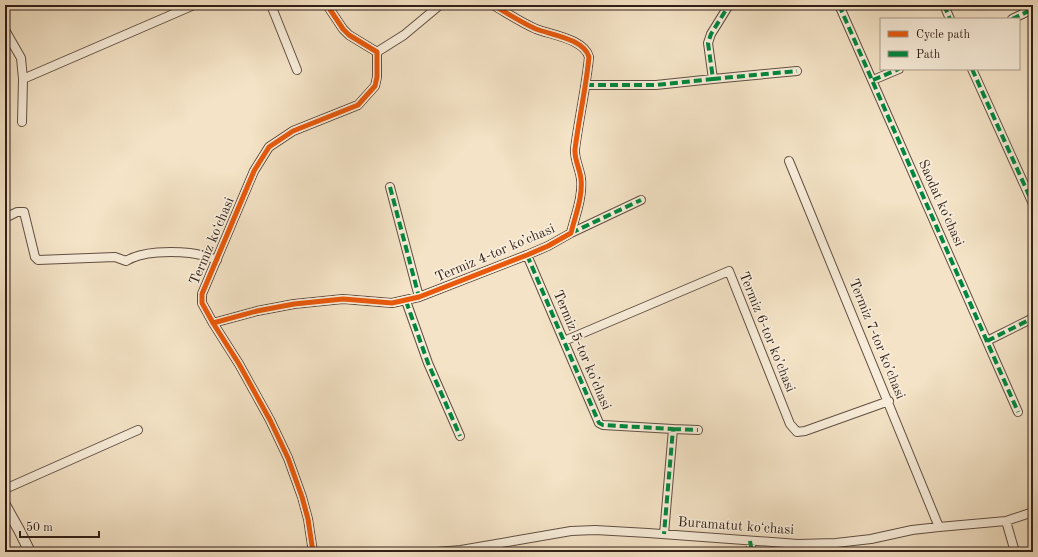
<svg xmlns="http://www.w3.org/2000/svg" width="1038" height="557" font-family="'Old Standard TT',serif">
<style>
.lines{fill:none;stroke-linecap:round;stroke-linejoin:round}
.minor-casing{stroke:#614f43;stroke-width:10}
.tertiary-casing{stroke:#614f43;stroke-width:12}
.minor{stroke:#f8edda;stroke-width:8}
.tertiary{stroke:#f8edda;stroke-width:10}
.quiet{stroke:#00873e;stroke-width:4;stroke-dasharray:8 4;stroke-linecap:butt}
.cycleway-casing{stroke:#f8edda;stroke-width:8}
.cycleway{stroke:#e8590c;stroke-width:5}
.labels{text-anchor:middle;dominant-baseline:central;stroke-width:3.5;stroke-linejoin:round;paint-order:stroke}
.street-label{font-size:14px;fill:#301e17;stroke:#f8edda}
</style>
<rect width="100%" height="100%" fill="#f4e3c6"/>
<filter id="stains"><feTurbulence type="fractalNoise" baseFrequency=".005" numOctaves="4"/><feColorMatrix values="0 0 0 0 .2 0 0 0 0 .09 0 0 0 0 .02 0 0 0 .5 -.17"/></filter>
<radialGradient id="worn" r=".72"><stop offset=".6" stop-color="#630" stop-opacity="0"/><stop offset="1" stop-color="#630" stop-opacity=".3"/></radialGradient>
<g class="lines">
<defs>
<path id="minor" d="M 271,5 L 297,70
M 839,5 L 1018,412
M 944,5 L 950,19
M 1012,19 L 1033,9
M 5,30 L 21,58 L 23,79 L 22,122
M 377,52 L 404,35 L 440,5
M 972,69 L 1033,204
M 23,79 L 194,5
M 713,79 L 797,71
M 873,80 L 899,69
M 586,85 L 656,85 L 713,79 L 708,43 L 711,34 L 729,5
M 789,161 L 939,527
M 390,187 L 419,297
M 5,218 L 17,212 L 24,212 L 35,257 L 38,260 L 115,257 L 126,261 C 142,251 172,251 190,253 C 199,254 209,257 217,260
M 571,233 L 641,200
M 527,255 L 599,423 L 603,425 L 673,429 L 664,534
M 406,301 L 428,363 L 460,436
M 213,323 L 257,311 L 294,304 L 343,299 L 392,303 L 419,297 L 527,255 L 548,246 L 571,233 C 575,216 583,197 581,179 C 580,169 574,159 575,149 C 579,118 586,88 589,57 C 584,39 552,35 536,29 C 522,23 507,13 493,5
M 564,341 L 729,271 L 790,424 L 797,432 L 805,431 L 889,401
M 987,341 L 1033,318
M 673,429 L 698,430
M 5,489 L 138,430
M 1006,521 L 1015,552
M 750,541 L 752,552
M 313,552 L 308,519 L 302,497 L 288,458 L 270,420 L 239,364 L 213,323 L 202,303 L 202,294 L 254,171 L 269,147 L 293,131 L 358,105 L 375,86 L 377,77 L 377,52 L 349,35 L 343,29 L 327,5
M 436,552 L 461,550 L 571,531 L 595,530 L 648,533 L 798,544 L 836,543 L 871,539 L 912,530 L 939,527 L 1006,521 L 1033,512"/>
<path id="tertiary" d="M 5,505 L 19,530 L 30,552"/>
</defs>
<use href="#minor" class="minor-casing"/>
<use href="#tertiary" class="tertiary-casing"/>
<use href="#minor" class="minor"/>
<use href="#tertiary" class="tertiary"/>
<path class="quiet" d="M 839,5 L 1018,412
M 944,5 L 950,19
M 1012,19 L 1033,9
M 972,69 L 1033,204
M 713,79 L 797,71
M 873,80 L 899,69
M 586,85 L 656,85 L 713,79 L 708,43 L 711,34 L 729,5
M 390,187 L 419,297
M 571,233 L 641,200
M 527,255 L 599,423 L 603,425 L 673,429 L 664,534
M 406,301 L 428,363 L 460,436
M 987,341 L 1033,318
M 673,429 L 698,430
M 750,541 L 752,552
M 461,550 L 461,552"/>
<defs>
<path id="cycleway" d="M 213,323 L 257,311 L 294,304 L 343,299 L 392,303 L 419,297 L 527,255 L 548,246 L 571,233 C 575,216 583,197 581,179 C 580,169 574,159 575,149 C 579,118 586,88 589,57 C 584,39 552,35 536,29 C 522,23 507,13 493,5
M 313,552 L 308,519 L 302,497 L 288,458 L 270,420 L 239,364 L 213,323 L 202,303 L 202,294 L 254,171 L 269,147 L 293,131 L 358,105 L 375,86 L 377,77 L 377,52 L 349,35 L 343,29 L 327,5"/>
</defs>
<use href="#cycleway" class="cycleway-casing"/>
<use href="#cycleway" class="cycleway"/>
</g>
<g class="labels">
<g class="street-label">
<text transform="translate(941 203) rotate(66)">Saodat koʻchasi</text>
<text transform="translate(212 241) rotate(-67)">Termiz koʻchasi</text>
<text transform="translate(495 253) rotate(-23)">Termiz 4-tor koʼchasi</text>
<text transform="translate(767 332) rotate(68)">Termiz 6-tor koʼchasi</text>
<text transform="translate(877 339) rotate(68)">Termiz 7-tor koʼchasi</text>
<text transform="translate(582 350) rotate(67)">Termiz 5-tor koʼchasi</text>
<text transform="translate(736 526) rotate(4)">Buramatut koʻchasi</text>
</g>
</g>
<rect width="1038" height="557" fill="none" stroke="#f4e3c6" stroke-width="20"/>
<rect x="6" y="6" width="1026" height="545" fill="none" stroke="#301e17" stroke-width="2"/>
<rect x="10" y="10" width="1018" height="537" fill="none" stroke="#301e17"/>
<rect x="880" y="18" width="140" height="52" fill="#f8edda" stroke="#a89a8c"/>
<rect x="888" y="31" width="20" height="6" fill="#e8590c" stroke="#a89a8c"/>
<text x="916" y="38" font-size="12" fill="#301e17">Cycle path</text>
<rect x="888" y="51" width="20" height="6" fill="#00873e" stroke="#a89a8c"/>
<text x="916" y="58" font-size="12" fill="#301e17">Path</text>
<path d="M20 531v6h79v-6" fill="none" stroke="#301e17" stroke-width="2"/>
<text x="26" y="531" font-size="12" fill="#301e17" stroke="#f8edda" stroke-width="3" paint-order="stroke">50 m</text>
<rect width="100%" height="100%" filter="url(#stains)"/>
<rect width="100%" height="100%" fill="url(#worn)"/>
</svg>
